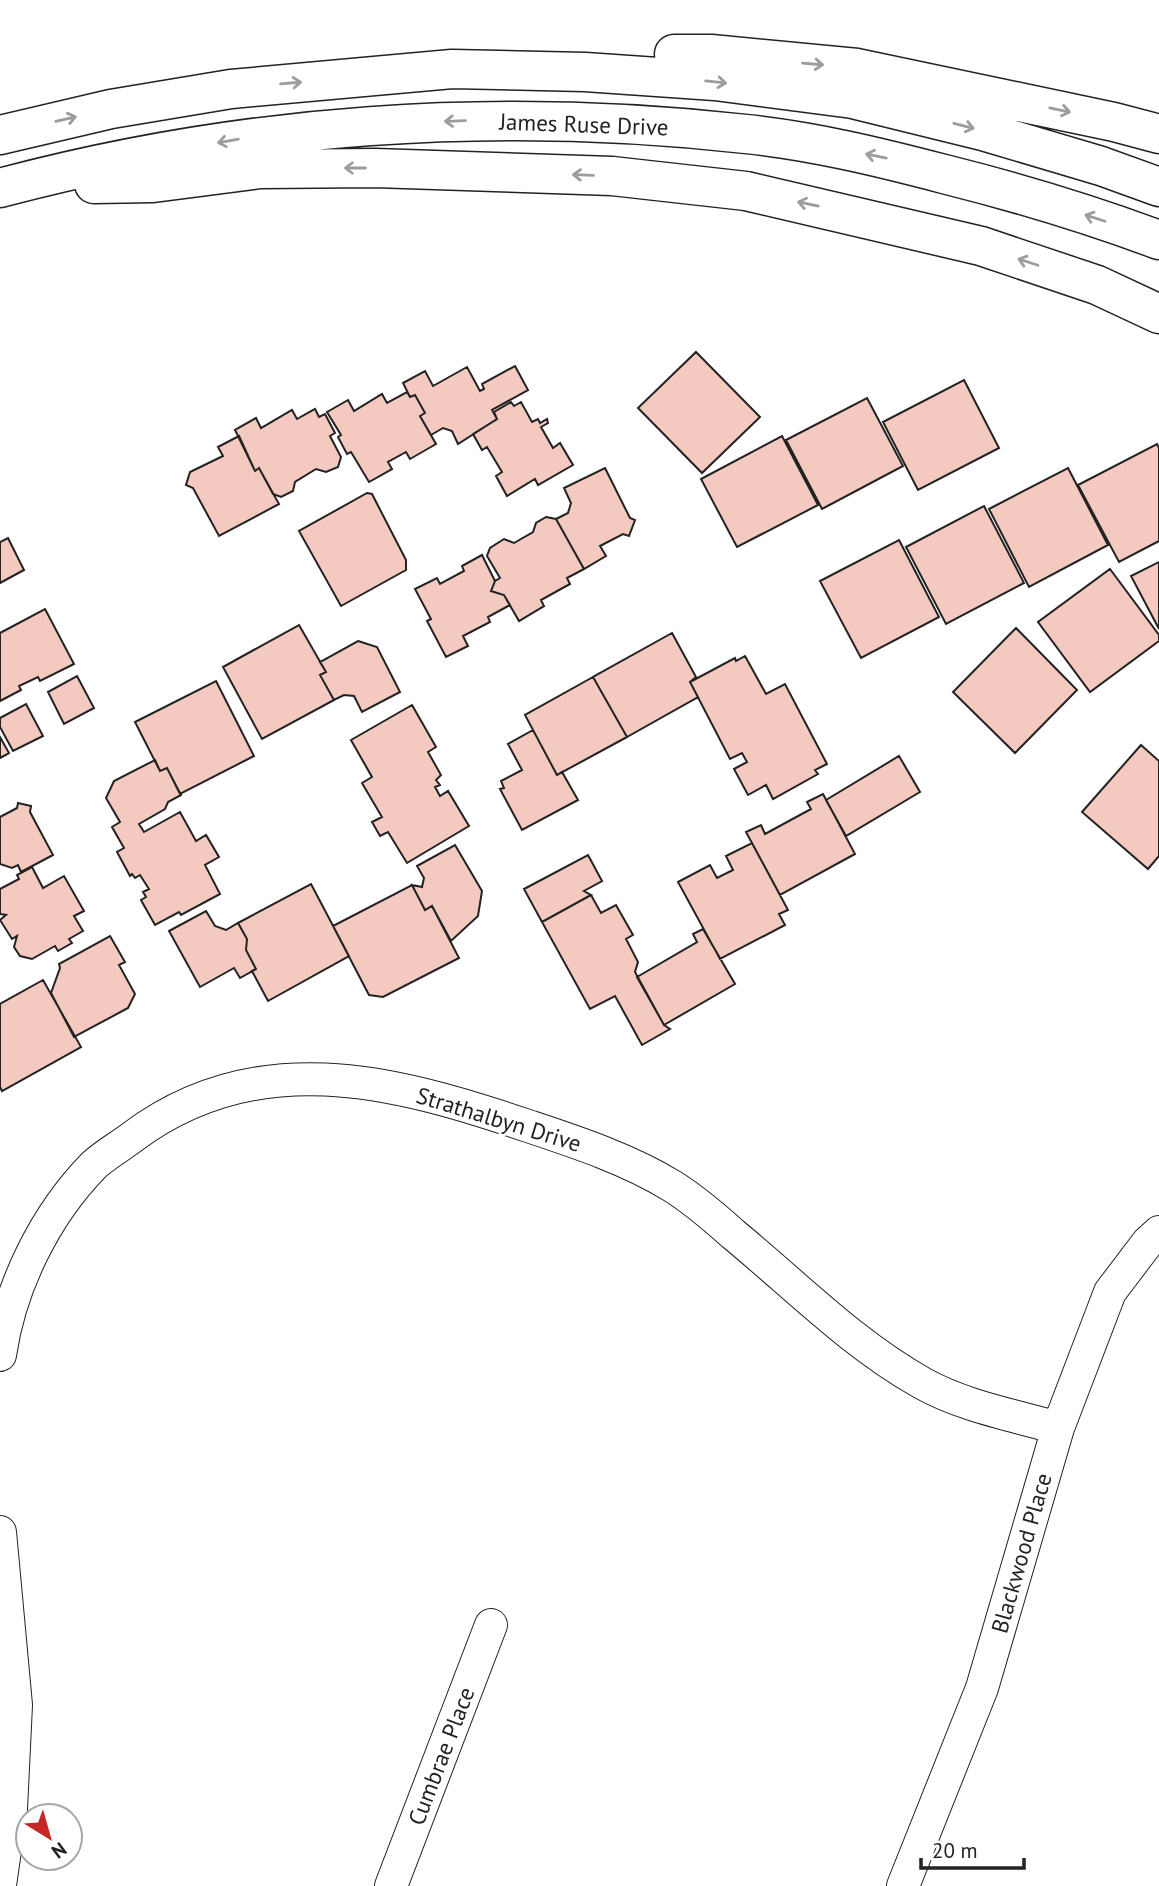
<svg xmlns="http://www.w3.org/2000/svg" width="1159" height="1886" font-family="'PT Sans',sans-serif">
<style>
.building{fill:#f3c9c0;stroke:#222;stroke-width:2}
.lines{fill:none;stroke-linecap:round;stroke-linejoin:round}
.street-casing{stroke:#222;stroke-width:34}
.highway-casing{stroke:#222;stroke-width:41}
.street{stroke:#fff;stroke-width:32}
.highway{stroke:#fff;stroke-width:38}
.oneway{stroke:#9c9c9c}
.labels{text-anchor:middle;dominant-baseline:central;stroke-width:5;stroke-linejoin:round;paint-order:stroke}
.street-label{font-size:23px;fill:#222;stroke:#fff}
</style>
<rect width="100%" height="100%" fill="#fff"/>
<path class="building" d="M 696,352 L 760,417 L 702,473 L 638,408 Z
M 515,366 L 528,390 L 492,410 L 497,419 L 458,444 L 452,431 L 443,428 L 431,435 L 420,416 L 425,413 L 415,395 L 410,397 L 403,383 L 425,371 L 433,386 L 467,367 L 480,391 L 484,389 L 482,384 Z
M 964,380 L 999,448 L 918,490 L 883,422 Z
M 407,392 L 410,397 L 415,395 L 425,413 L 420,416 L 436,444 L 410,459 L 406,452 L 388,462 L 392,469 L 369,482 L 351,452 L 347,454 L 338,437 L 341,435 L 327,412 L 348,400 L 354,411 L 382,394 L 387,403 Z
M 867,398 L 903,466 L 822,509 L 786,440 Z
M 511,402 L 514,406 L 521,402 L 532,422 L 538,419 L 540,423 L 547,419 L 548,423 L 541,427 L 553,448 L 560,443 L 573,465 L 538,485 L 535,479 L 507,496 L 496,476 L 502,472 L 487,447 L 482,450 L 473,434 L 497,419 L 494,412 Z
M 315,409 L 319,417 L 325,414 L 335,433 L 330,436 L 341,457 L 338,467 L 326,472 L 316,469 L 295,482 L 293,491 L 281,497 L 273,494 L 259,468 L 255,471 L 235,430 L 256,418 L 261,428 L 292,410 L 297,419 Z
M 239,436 L 255,471 L 259,468 L 279,504 L 219,536 L 193,488 L 186,485 L 190,472 L 223,456 L 218,447 Z
M 782,436 L 818,505 L 737,547 L 701,479 Z
M 1157,444 L 1159,448 L 1159,541 L 1119,562 L 1078,485 Z
M 605,468 L 630,518 L 635,520 L 629,536 L 623,534 L 600,546 L 606,556 L 584,569 L 556,519 L 568,513 L 571,503 L 564,488 Z
M 1068,468 L 1108,545 L 1029,587 L 989,509 Z
M 367,493 L 372,494 L 406,560 L 406,570 L 341,606 L 299,531 Z
M 984,506 L 1024,583 L 946,624 L 906,547 Z
M 546,517 L 556,519 L 584,569 L 567,578 L 570,584 L 541,600 L 544,606 L 519,621 L 504,595 L 491,591 L 495,581 L 500,578 L 487,556 L 490,548 L 504,539 L 514,543 L 533,532 L 536,523 Z
M 8,538 L 24,570 L 0,583 L 0,542 Z
M 899,540 L 939,617 L 861,658 L 820,581 Z
M 482,555 L 495,581 L 491,591 L 504,595 L 510,605 L 488,617 L 490,622 L 463,636 L 468,646 L 446,657 L 427,621 L 431,619 L 415,589 L 437,578 L 440,584 L 464,571 L 462,566 Z
M 1159,562 L 1159,629 L 1131,576 Z
M 1110,569 L 1159,635 L 1159,641 L 1090,692 L 1038,622 Z
M 45,609 L 74,664 L 40,681 L 38,677 L 19,686 L 21,690 L 0,701 L 0,633 Z
M 299,625 L 326,672 L 320,675 L 334,700 L 262,739 L 223,667 Z
M 1016,628 L 1077,690 L 1015,753 L 953,692 Z
M 672,633 L 696,677 L 690,682 L 698,697 L 627,737 L 593,677 Z
M 358,641 L 377,647 L 400,692 L 362,712 L 354,696 L 344,695 L 334,700 L 320,675 L 326,672 L 320,662 Z
M 745,656 L 766,694 L 785,684 L 827,764 L 815,770 L 818,774 L 773,799 L 766,785 L 748,795 L 734,769 L 747,762 L 742,753 L 730,759 L 690,682 L 735,658 L 736,661 Z
M 77,676 L 94,708 L 64,724 L 48,692 Z
M 593,677 L 627,737 L 557,775 L 525,715 Z
M 216,681 L 254,756 L 180,794 L 167,768 L 160,771 L 135,722 Z
M 26,704 L 43,736 L 13,751 L 0,727 L 0,718 Z
M 412,705 L 436,747 L 428,752 L 441,775 L 436,780 L 440,785 L 435,787 L 440,796 L 448,791 L 469,826 L 407,863 L 388,832 L 380,836 L 372,822 L 382,817 L 362,783 L 372,777 L 351,740 Z
M 533,730 L 557,775 L 562,772 L 578,800 L 522,830 L 500,789 L 504,788 L 501,781 L 522,770 L 508,744 Z
M 0,737 L 9,753 L 0,758 Z
M 1141,745 L 1159,761 L 1159,856 L 1148,869 L 1082,812 Z
M 899,756 L 920,792 L 846,836 L 826,800 Z
M 155,760 L 160,771 L 167,768 L 181,795 L 168,802 L 165,809 L 139,824 L 144,832 L 180,812 L 196,841 L 206,835 L 219,857 L 205,865 L 220,894 L 181,915 L 179,912 L 155,925 L 141,900 L 146,897 L 143,892 L 149,889 L 140,875 L 135,878 L 132,874 L 130,876 L 117,852 L 124,848 L 112,827 L 120,822 L 106,798 L 114,781 Z
M 823,794 L 855,854 L 780,895 L 746,832 L 761,825 L 765,834 L 811,809 L 807,802 Z
M 18,803 L 31,806 L 30,812 L 53,855 L 21,872 L 18,865 L 12,868 L 0,864 L 0,817 L 17,808 Z
M 752,843 L 788,910 L 779,914 L 785,925 L 720,959 L 678,882 L 710,865 L 717,878 L 733,870 L 726,856 Z
M 455,845 L 482,891 L 478,916 L 451,941 L 432,906 L 425,910 L 412,885 L 422,887 L 424,878 L 417,866 Z
M 588,855 L 602,881 L 584,891 L 591,895 L 542,922 L 524,889 Z
M 32,867 L 43,888 L 64,876 L 84,911 L 74,916 L 83,931 L 69,939 L 72,943 L 58,951 L 55,946 L 32,959 L 20,956 L 14,947 L 17,936 L 12,939 L 0,920 L 6,915 L 0,914 L 0,889 L 19,879 L 17,875 Z
M 311,884 L 349,956 L 268,1001 L 252,971 L 256,969 L 246,950 L 247,939 L 238,923 Z
M 412,885 L 425,910 L 432,906 L 459,958 L 383,997 L 369,995 L 333,926 Z
M 591,895 L 601,913 L 616,905 L 633,935 L 626,939 L 638,962 L 635,972 L 664,1025 L 670,1029 L 642,1045 L 615,996 L 590,1009 L 542,922 Z
M 206,911 L 215,926 L 226,930 L 238,923 L 247,939 L 246,950 L 256,969 L 240,978 L 234,968 L 200,987 L 169,931 Z
M 703,929 L 735,984 L 664,1025 L 637,977 L 697,942 L 693,934 Z
M 110,936 L 125,962 L 119,965 L 135,994 L 128,1008 L 74,1037 L 51,993 L 60,968 L 59,964 Z
M 43,980 L 81,1047 L 2,1091 L 0,1087 L 0,1004 Z"/>
<g class="lines">
<defs>
<path id="street" d="M 0,1355 C 10,1286 45,1215 94,1165 C 105,1155 119,1147 131,1138 C 255,1044 393,1080 528,1126 C 576,1142 628,1159 672,1186 C 693,1199 714,1217 733,1234 C 795,1285 851,1343 922,1383 C 963,1406 1012,1415 1058,1428
M 0,1532 L 16,1705 L 11,1809 L 0,1885
M 391,1886 L 491,1625
M 903,1886 L 982,1688 L 1058,1428 L 1110,1292 L 1148,1242 L 1159,1232"/>
<path id="highway" d="M 674,54 L 711,54 L 857,68 L 1114,122 L 1159,134
M 0,135 L 111,109 L 231,89 L 452,69 L 585,72 L 715,81 L 853,99 L 983,131 L 1101,166 L 1159,187
M 94,184 L 153,183 L 260,169 L 375,168 L 612,176 L 746,191 L 981,246 L 1097,285 L 1159,314
M 0,188 C 243,123 496,106 746,134 C 813,141 879,157 944,174 C 1016,192 1089,214 1159,240"/>
</defs>
<use href="#street" class="street-casing"/>
<use href="#highway" class="highway-casing"/>
<use href="#street" class="street"/>
<use href="#highway" class="highway"/>
</g>
<defs><path id="oneway-shaft" d="M-6 0H5M1.5-3L5.5 0L1.5 3" fill="none" stroke-width="1.6" stroke-linecap="round" stroke-linejoin="round" transform="scale(1.75)"/></defs>
<g class="oneway">
<use href="#oneway-shaft" transform="translate(813 64) rotate(5)"/>
<use href="#oneway-shaft" transform="translate(716 82) rotate(6)"/>
<use href="#oneway-shaft" transform="translate(291 83) rotate(-5)"/>
<use href="#oneway-shaft" transform="translate(1060 110) rotate(12)"/>
<use href="#oneway-shaft" transform="translate(66 119) rotate(-13)"/>
<use href="#oneway-shaft" transform="translate(455 121) rotate(178)"/>
<use href="#oneway-shaft" transform="translate(964 126) rotate(14)"/>
<use href="#oneway-shaft" transform="translate(228 141) rotate(170)"/>
<use href="#oneway-shaft" transform="translate(876 156) rotate(-168)"/>
<use href="#oneway-shaft" transform="translate(355 168) rotate(180)"/>
<use href="#oneway-shaft" transform="translate(583 175) rotate(-178)"/>
<use href="#oneway-shaft" transform="translate(808 204) rotate(-168)"/>
<use href="#oneway-shaft" transform="translate(1095 218) rotate(-162)"/>
<use href="#oneway-shaft" transform="translate(1028 262) rotate(-162)"/>
</g>
<g class="labels">
<g class="street-label">
<text transform="translate(584 124) rotate(2)">James Ruse Drive</text>
<text transform="translate(499 1119) rotate(17)">Strathalbyn Drive</text>
<text transform="translate(1021 1553) rotate(-74)">Blackwood Place</text>
<text transform="translate(441 1756) rotate(-69)">Cumbrae Place</text>
</g>
</g>
<g transform="translate(49 1837) rotate(143)"><circle r="33" fill="#ffffff" stroke="#a7a7a7" stroke-width="2"/>
<path d="M0-5L12 26L0 18L-12 26Z" fill="#c62828"/>
<text y="-10" font-size="19" font-weight="bold" text-anchor="middle" fill="#222222">N</text>
</g>
<path d="M921 1858v10h103v-10" fill="none" stroke="#222222" stroke-width="3.5"/>
<text x="932" y="1858" font-size="21" fill="#222222" stroke="#ffffff" stroke-width="5" paint-order="stroke">20 m</text>
</svg>
